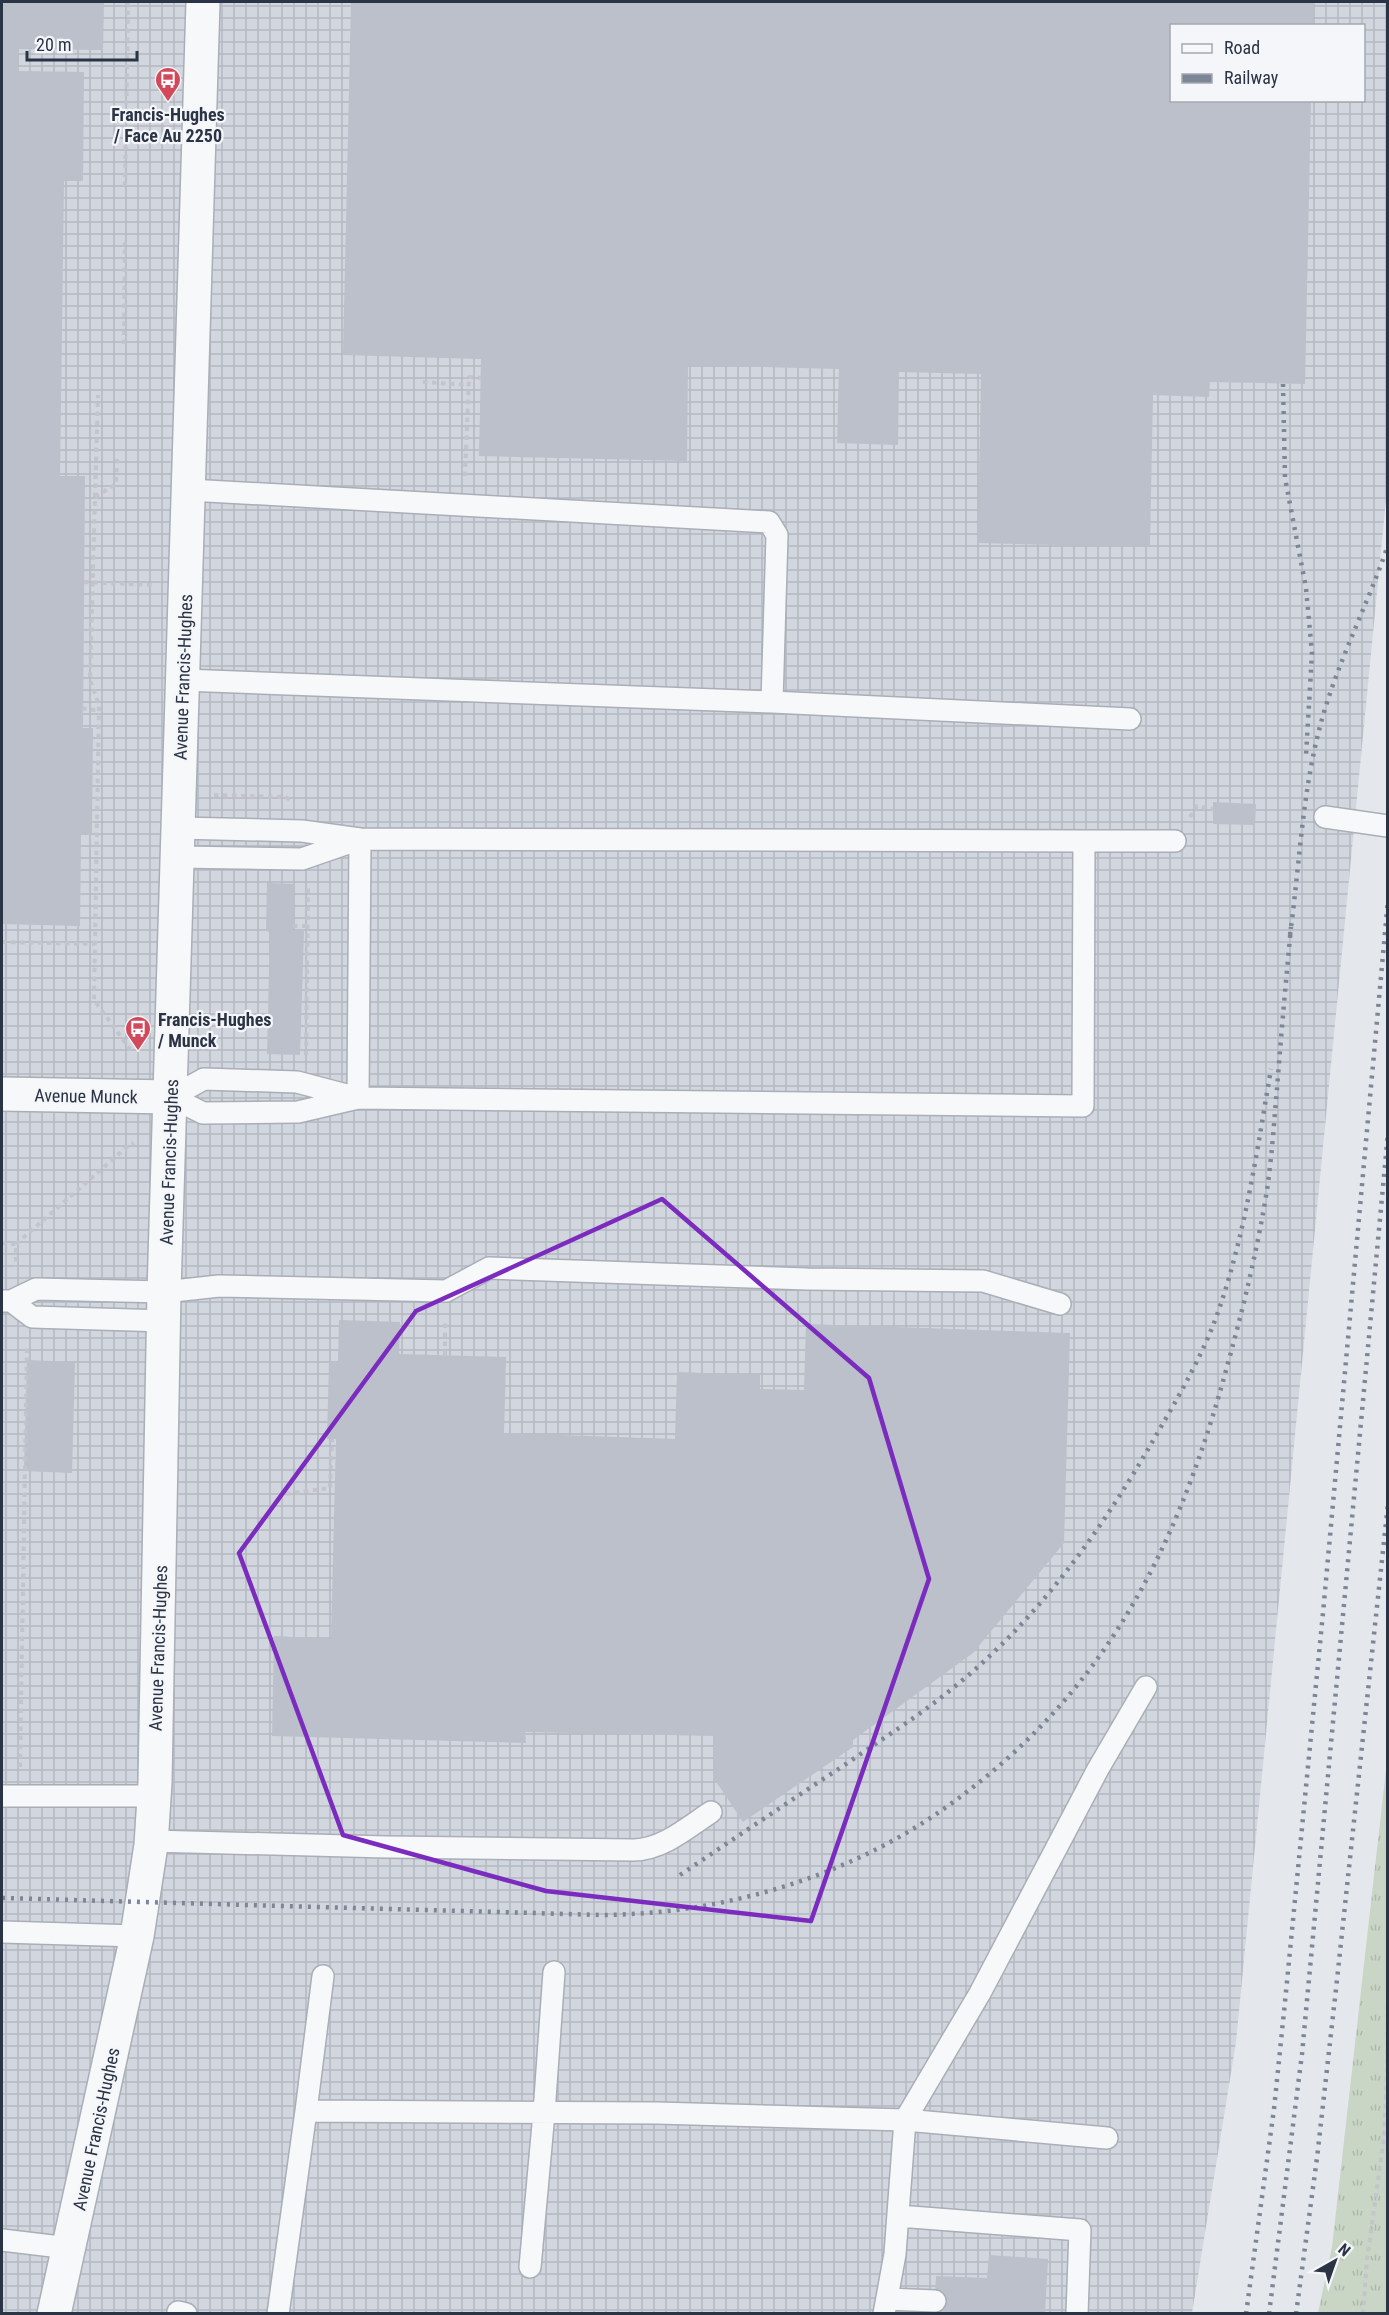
<svg xmlns="http://www.w3.org/2000/svg" width="1389" height="2315" font-family="'Roboto Condensed',sans-serif">
<style>
.industrial{fill:url(#industrial-grid);fill-rule:evenodd}
.grass{fill:url(#grass-tufts)}
.building{fill:#bbc0ca}
.lines{fill:none;stroke-linecap:round;stroke-linejoin:round}
.service-casing{stroke:#a9aeb7;stroke-width:24}
.minor-casing{stroke:#a9aeb7;stroke-width:36}
.path{stroke:#c2c5cb;stroke-width:4;stroke-dasharray:4.5 4.5;stroke-linecap:butt}
.service{stroke:#f7f8fa;stroke-width:21}
.minor{stroke:#f7f8fa;stroke-width:33}
.rail{stroke:#7d8696;stroke-width:4.5;stroke-dasharray:3 6;stroke-linecap:butt}
.marked{fill:none;stroke:#7b2cbf;stroke-width:4.5;stroke-linejoin:round}
.labels{text-anchor:middle;dominant-baseline:central;stroke-width:4.5;stroke-linejoin:round;paint-order:stroke}
.poi-label{font-size:18px;font-weight:bold;fill:#2b3445;stroke:#f4f6f9}
.street-label{font-size:18px;fill:#2b3445;stroke:#f4f6f9}
</style>
<defs>
<pattern id="industrial-grid" width="8" height="8" patternUnits="userSpaceOnUse" patternTransform="scale(1.5)"><rect width="8" height="8" fill="#d2d6de"/><path d="M0 4h8M4 0v8" fill="none" stroke="#b4b8c0"/></pattern>
<pattern id="grass-tufts" width="24" height="20" patternUnits="userSpaceOnUse" patternTransform="scale(1.5)"><rect width="24" height="20" fill="#c9d6c5"/><path d="M3 7l-1-3M5 7V3M7 7l1-3M15 17l-1-3M17 17v-4M19 17l1-3" fill="none" stroke="#adb8ab"/></pattern>
</defs>
<rect width="100%" height="100%" fill="#e4e7ec"/>
<path class="industrial" d="M 2,2 L 1387,2 L 1387,489 L 1236,2042 L 1192,2313 L 2,2314 ZM 1172,26 L 1364,26 L 1364,100 L 1172,100 Z"/>
<path class="grass" d="M 1387,1761 L 1387,2313 L 1318,2313 L 1332,2247 Z"/>
<path class="building" d="M 2,2 L 104,2 L 103,50 L 18,49 L 18,71 L 84,72 L 83,181 L 64,181 L 60,476 L 85,476 L 83,728 L 93,728 L 92,835 L 81,835 L 80,926 L 2,924 Z
M 351,2 L 1314,2 L 1313,26 L 1172,26 L 1172,100 L 1311,100 L 1305,384 L 1210,382 L 1209,397 L 1153,395 L 1150,547 L 978,543 L 981,374 L 899,372 L 898,445 L 837,443 L 839,369 L 688,365 L 687,461 L 479,456 L 481,359 L 343,355 Z
M 1213,802 L 1256,804 L 1255,825 L 1213,824 Z
M 267,883 L 294,884 L 293,930 L 304,931 L 300,1055 L 267,1054 L 270,932 L 266,931 Z
M 339,1320 L 400,1322 L 399,1354 L 506,1357 L 504,1433 L 675,1439 L 677,1372 L 760,1375 L 760,1389 L 804,1390 L 806,1324 L 1070,1333 L 1064,1543 L 973,1653 L 853,1740 L 853,1747 L 743,1822 L 713,1777 L 714,1736 L 525,1732 L 526,1743 L 272,1736 L 274,1636 L 331,1639 L 336,1439 L 327,1439 L 329,1362 L 338,1362 Z
M 27,1360 L 75,1362 L 72,1473 L 24,1471 Z
M 989,2255 L 1048,2259 L 1045,2314 L 934,2314 L 936,2276 L 987,2278 Z"/>
<g class="lines">
<defs>
<path id="service" d="M 189,490 L 769,522 L 777,535 L 772,702
M 183,680 L 772,702 L 1130,719
M 1325,817 L 1388,826
M 1084,841 L 1175,841
M 178,857 L 302,859 L 357,840
M 171,1097 L 203,1113 L 298,1112 L 358,1098 L 1083,1106 L 1084,841 L 360,839 L 302,831 L 179,828
M 171,1097 L 204,1079 L 297,1082 L 354,1097
M 358,1098 L 360,839
M 2,1301 L 11,1301 L 36,1289 L 164,1292 L 219,1286 L 446,1291 L 489,1268 L 807,1279 L 983,1281 L 1060,1304
M 11,1301 L 32,1317 L 165,1321
M 2,1796 L 154,1796
M 151,1841 L 387,1847 L 634,1850 C 663,1849 687,1828 711,1812
M 2,1932 L 137,1936
M 306,2111 L 323,1976
M 1107,2138 L 905,2120 L 980,1993 L 1098,1769 L 1146,1687
M 898,2216 L 1080,2230 L 1077,2314
M 2,2240 L 69,2248
M 530,2267 L 544,2113 L 554,1972
M 887,2299 L 935,2301
M 178,2312 L 186,2314
M 278,2314 L 306,2111 L 657,2113 L 905,2120 L 895,2254 L 884,2314"/>
<path id="minor" d="M 2,1094 L 171,1097
M 54,2314 L 137,1936 L 151,1845 L 155,1782 L 164,1292 L 203,2"/>
</defs>
<use href="#service" class="service-casing"/>
<use href="#minor" class="minor-casing"/>
<path class="path" d="M 125,186 L 128,2
M 124,344 L 125,242
M 423,382 L 469,385
M 117,459 L 116,484 L 95,497 L 90,680 L 99,705 L 94,1000 L 130,1049 L 135,1050
M 465,476 L 469,377 L 481,378
M 95,497 L 98,395
M 84,582 L 152,585
M 82,708 L 99,711
M 214,795 L 286,797 L 291,801
M 1190,817 L 1197,806 L 1213,809
M 293,926 L 307,926
M 2,942 L 95,944
M 306,1055 L 308,886
M 2,1243 L 16,1244 L 16,1267
M 16,1244 L 128,1146 L 134,1143
M 445,1355 L 445,1320
M 286,1494 L 330,1488 L 332,1439
M 20,1767 L 27,1346
M 1363,2314 L 1367,2259 L 1384,2138 L 1387,2072 L 1388,1967"/>
<use href="#service" class="service"/>
<use href="#minor" class="minor"/>
<path class="rail" d="M 1283,384 L 1285,478 L 1306,588 L 1312,653 L 1306,756
M 1290,935 C 1300,863 1302,790 1322,719 C 1339,659 1368,604 1388,545
M 680,1875 C 735,1838 790,1801 846,1764 C 882,1739 919,1716 953,1688 C 1039,1619 1104,1527 1158,1432 C 1180,1394 1202,1356 1217,1315 C 1245,1236 1257,1151 1271,1069
M 2,1898 L 602,1915 C 722,1914 846,1878 945,1808 C 1102,1697 1175,1555 1225,1374 C 1242,1313 1257,1252 1267,1190 C 1272,1156 1274,1122 1277,1089 C 1281,1035 1286,981 1291,927
M 1246,2314 L 1274,2109 L 1285,2002 L 1323,1613 L 1388,900
M 1269,2314 L 1302,2054 L 1388,1133
M 1296,2314 L 1317,2158 L 1336,1989 L 1388,1504"/>
</g>
<path class="marked" d="M 662,1199 L 869,1378 L 929,1579 L 811,1921 L 546,1891 L 343,1835 L 239,1553 L 416,1311 Z"/>
<defs>
<symbol id="bus-pin" viewBox="-11 -11 22 30"><path d="M0 17L-7.5 6A9.5 9.5 0 1 1 7.5 6Z" fill="#d1495b" stroke="#f4f6f9"/><path d="M-5-6H5V4H4V6H2V4H-2V6H-4V4H-5ZM-3.5-4V0h7V-4ZM-3.5 1.2v1.5H-2V1.2ZM2 1.2v1.5H3.5V1.2Z" fill="#fff"/></symbol>
</defs>
<g fill-rule="evenodd">
<use href="#bus-pin" x="153" y="65" width="30" height="40"/>
<use href="#bus-pin" x="123" y="1014" width="30" height="40"/>
</g>
<g class="labels">
<g class="poi-label">
<text x="168" y="114">Francis-Hughes<tspan x="168" dy="21">/ Face Au 2250</tspan></text>
<text x="158" y="1019" text-anchor="start">Francis-Hughes<tspan x="158" dy="21">/ Munck</tspan></text>
</g>
<g class="street-label">
<text transform="translate(183 677) rotate(-88)">Avenue Francis-Hughes</text>
<text transform="translate(86 1096) rotate(1)">Avenue Munck</text>
<text transform="translate(169 1162) rotate(-88)">Avenue Francis-Hughes</text>
<text transform="translate(158 1648) rotate(-88)">Avenue Francis-Hughes</text>
<text transform="translate(96 2129) rotate(-78)">Avenue Francis-Hughes</text>
</g>
</g>
<rect width="1389" height="2315" fill="none" stroke="#2b3445" stroke-width="6"/>
<rect x="1170" y="24" width="195" height="78" fill="#f4f6f9" stroke="#a4a8b1" stroke-width="1.5"/>
<rect x="1182" y="44" width="30" height="9" fill="#f7f8fa" stroke="#a4a8b1" stroke-width="1.5"/>
<text x="1224" y="54" font-size="18" fill="#2b3445">Road</text>
<rect x="1182" y="74" width="30" height="9" fill="#7d8696" stroke="#a4a8b1" stroke-width="1.5"/>
<text x="1224" y="84" font-size="18" fill="#2b3445">Railway</text>
<g transform="translate(1335 2261) rotate(40)" stroke="#f4f6f9" stroke-width="4.5" paint-order="stroke">
<path d="M0-4.5L10 22L0 15L-10 22Z" fill="#2b3445"/>
<text y="-9" font-size="16" font-weight="bold" text-anchor="middle" fill="#2b3445">N</text>
</g>
<path d="M27 51v9h110v-9" fill="none" stroke="#2b3445" stroke-width="3"/>
<text x="36" y="51" font-size="18" fill="#2b3445" stroke="#f4f6f9" stroke-width="4.5" paint-order="stroke">20 m</text>
</svg>
